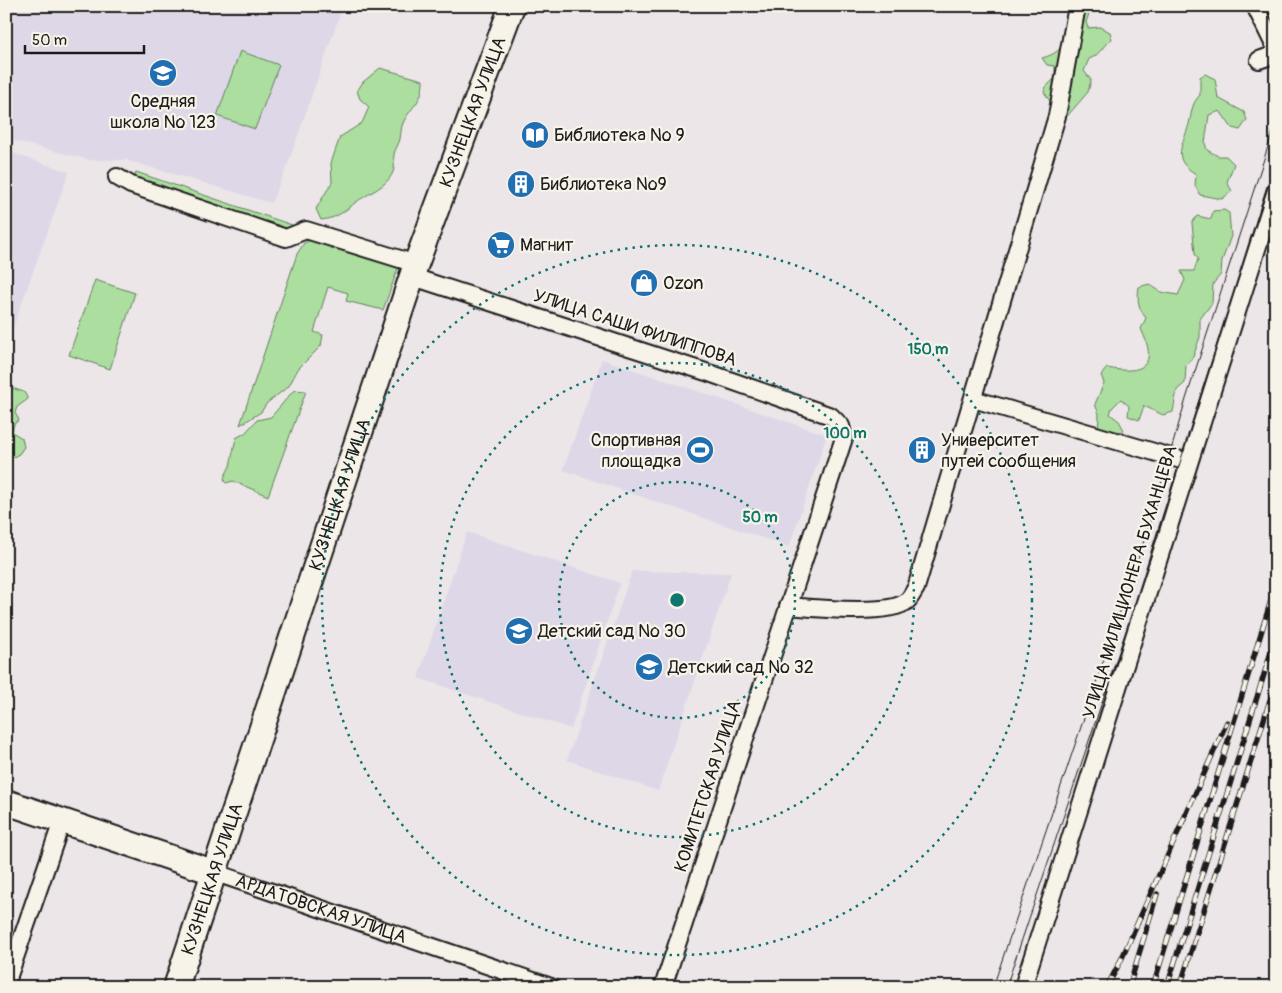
<svg xmlns="http://www.w3.org/2000/svg" width="1282" height="993" font-family="Pangolin,sans-serif">
<style>
.built{fill:#ded7e7}
.green{fill:#abde9f;stroke:#647d5e}
.lines{fill:none;stroke-linecap:round;stroke-linejoin:round}
.street-casing{stroke:#1c1c1c;stroke-width:20}
.secondary-casing{stroke:#1c1c1c;stroke-width:28}
.street{stroke:#f7f3e8;stroke-width:16}
.secondary{stroke:#f7f3e8;stroke-width:24}
.tram{stroke:#1c1c1c;stroke-width:1}
.rail-casing{stroke:#1c1c1c;stroke-width:5.5}
.rail{stroke:#f7f3e8;stroke-width:4;stroke-dasharray:11;stroke-linecap:butt}
.ring{fill:none;stroke:#0f766e;stroke-width:2.5;stroke-dasharray:2.5 5}
.labels{text-anchor:middle;dominant-baseline:central;stroke-width:4.5;stroke-linejoin:round;paint-order:stroke}
.poi-label{font-size:18px;fill:#1c1c1c;stroke:#f7f3e8;text-anchor:start}
.street-label{font-size:18px;fill:#1c1c1c;stroke:#f7f3e8}
.centre{fill:#0f766e;stroke:#f7f3e8;stroke-width:2.5}
.ring-label{font-size:15px;text-anchor:middle;font-weight:bold;fill:#0f766e;stroke:#f7f3e8;stroke-width:4.5;stroke-linejoin:round;paint-order:stroke}
</style>
<rect width="100%" height="100%" fill="#ece6e8"/>
<filter id="ink" filterUnits="userSpaceOnUse"><feTurbulence type="fractalNoise" baseFrequency=".02" numOctaves="2"/><feDisplacementMap in="SourceGraphic" scale="10" xChannelSelector="R" yChannelSelector="G"/><feConvolveMatrix kernelMatrix="1 2 1 2 8 2 1 2 1" color-interpolation-filters="sRGB"/></filter>
<g filter="url(#ink)">
<path class="built" d="M 6,6 L 336,6 L 342,8 L 288,164 L 271,203 L 126,160 L 90,160 L 6,139 Z
M 6,151 L 69,172 L 6,347 Z
M 602,359 L 827,435 L 789,547 L 563,470 Z
M 467,532 L 620,583 L 571,729 L 418,678 Z
M 632,571 L 731,573 L 658,791 L 567,760 Z"/>
<path class="green" d="M 1069,6 L 1103,6 L 1089,14 L 1086,22 L 1088,28 L 1100,27 L 1110,32 L 1112,39 C 1102,45 1101,55 1089,59 L 1084,71 L 1091,80 L 1088,92 L 1063,121 L 1044,92 L 1046,87 L 1055,78 L 1055,66 L 1047,65 L 1042,58 C 1070,51 1068,31 1069,6 Z
M 240,51 L 279,65 L 255,129 L 217,116 Z
M 380,68 L 423,80 C 423,102 413,104 404,121 C 401,126 401,133 400,139 C 399,144 395,149 394,154 C 393,158 395,164 394,169 C 390,184 375,190 364,197 C 348,206 342,218 321,220 L 316,209 L 332,182 L 331,163 L 340,137 L 362,123 L 369,107 L 360,99 L 357,91 L 363,82 Z
M 1205,74 L 1215,79 L 1218,98 L 1244,112 L 1247,120 L 1240,130 L 1232,128 L 1220,111 L 1209,115 L 1205,143 L 1207,150 L 1218,156 L 1226,156 L 1234,164 L 1227,182 L 1232,191 L 1222,199 L 1200,195 L 1195,186 L 1196,174 C 1170,159 1183,146 1189,124 C 1192,112 1191,104 1200,95 L 1200,77 Z
M 136,172 L 292,225 L 290,232 L 134,180 Z
M 1224,210 L 1229,213 L 1231,236 L 1222,261 L 1221,274 L 1213,284 L 1212,303 L 1200,319 L 1200,337 L 1193,357 L 1186,365 L 1185,383 L 1177,390 L 1173,412 L 1163,415 L 1144,406 L 1139,420 L 1128,416 L 1129,406 L 1121,399 L 1112,408 L 1110,414 L 1119,421 L 1124,430 L 1111,435 L 1098,434 L 1099,414 L 1095,404 L 1104,383 L 1101,375 L 1107,368 C 1143,375 1159,366 1141,329 L 1146,318 C 1138,308 1137,300 1139,287 L 1149,284 L 1161,292 L 1178,295 L 1185,280 L 1181,271 L 1194,271 L 1198,259 L 1195,254 L 1192,223 L 1197,216 L 1211,219 L 1213,211 Z
M 315,238 L 400,263 L 383,310 L 346,301 L 348,293 L 328,287 L 314,332 L 323,335 L 321,346 L 298,369 L 289,386 L 267,403 L 261,412 L 240,425 L 297,254 L 304,243 Z
M 95,280 L 135,293 L 110,369 L 69,355 Z
M 6,386 L 24,392 L 28,399 L 17,407 L 15,413 L 19,420 L 14,424 L 12,432 L 22,438 L 24,447 L 19,454 L 6,461 Z
M 294,390 L 306,391 L 268,496 L 233,481 L 226,483 L 224,478 L 230,466 L 236,438 L 245,433 L 257,420 L 271,417 Z"/>
<g class="lines">
<defs>
<g id="street">
<path d="M 1255,6 L 1276,49"/>
<path d="M 1259,60 L 1276,54"/>
<path d="M 117,177 L 131,185 L 286,238 L 306,230 L 416,264"/>
<path d="M 413,277 L 712,374 L 831,416 L 841,426 L 844,438 L 663,987"/>
<path d="M 973,399 L 1188,462"/>
<path d="M 788,606 C 812,608 890,616 907,601 C 911,598 913,592 916,588 L 1057,116 L 1077,6"/>
<path id="s1" d="M 216,873 L 551,987"/>
<path d="M 6,984 L 62,821"/>
<path d="M 1023,987 L 1276,189"/>
</g>
<g id="secondary">
<path d="M 6,802 L 216,873"/>
<path id="s2" d="M 176,987 L 416,264 L 512,6"/>
</g>
</defs>
<use href="#street" class="street-casing"/>
<use href="#secondary" class="secondary-casing"/>
<use href="#street" class="street"/>
<use href="#secondary" class="secondary"/>
<path class="tram" d="M 993,987 L 1147,532 L 1186,399 L 1276,122
M 1006,987 L 1158,536 L 1198,403 L 1276,163"/>
<defs>
<path id="rail" d="M 1107,987 L 1122,958 L 1227,722
M 1129,987 L 1157,894
M 1153,987 L 1276,584
M 1167,987 L 1276,636
M 1180,987 L 1276,681"/>
</defs>
<use href="#rail" class="rail-casing"/>
<use href="#rail" class="rail"/>
</g>
</g>
<g class="ring">
<circle cx="677" cy="600" r="118"/>
<circle cx="677" cy="600" r="237"/>
<circle cx="677" cy="600" r="355"/>
</g>
<defs>
<symbol id="school-disc" viewBox="-11 -11 22 22"><circle r="9.5" fill="#1f6fb2" stroke="#f7f3e8"/><path d="M0-5L7-2L0 1L-7-2ZM-4 1L0 2.5L4 1V4Q0 6-4 4Z" fill="#fff"/></symbol>
<symbol id="library-disc" viewBox="-11 -11 22 22"><circle r="9.5" fill="#1f6fb2" stroke="#f7f3e8"/><path d="M-6-4Q-3-5.5-.7-3.5V5Q-3 3-6 4ZM6-4Q3-5.5 .7-3.5V5Q3 3 6 4Z" fill="#fff"/></symbol>
<symbol id="building-disc" viewBox="-11 -11 22 22"><circle r="9.5" fill="#1f6fb2" stroke="#f7f3e8"/><path d="M-4-6H4V6H1V3H-1V6H-4ZM-2.5-4.3h1.7v1.8h-1.7ZM.8-4.3h1.7v1.8H.8ZM-2.5-1h1.7V.8h-1.7ZM.8-1h1.7V.8H.8Z" fill="#fff"/></symbol>
<symbol id="supermarket-disc" viewBox="-11 -11 22 22"><circle r="9.5" fill="#1f6fb2" stroke="#f7f3e8"/><path d="M-6-5.5h2.5l.6 2H6L4.5 2H-2.5L-4.4-4H-6ZM-1.5 3.2a1.3 1.3 0 1 0 .1 0ZM3 3.2a1.3 1.3 0 1 0 .1 0Z" fill="#fff"/></symbol>
<symbol id="shop-disc" viewBox="-11 -11 22 22"><circle r="9.5" fill="#1f6fb2" stroke="#f7f3e8"/><path d="M-5-2.5h2.3a2.7 3.5 0 0 1 5.4 0H5L5.5 6h-11ZM-1.5-2.5h3a1.5 2.3 0 0 0-3 0Z" fill="#fff"/></symbol>
<symbol id="stadium-disc" viewBox="-11 -11 22 22"><circle r="9.5" fill="#1f6fb2" stroke="#f7f3e8"/><path d="M0-5a6.5 5 0 1 0 0 10a6.5 5 0 1 0 0-10ZM-3.5-1.8h7v3.6h-7Z" fill="#fff"/></symbol>
</defs>
<g fill-rule="evenodd">
<use href="#school-disc" x="147" y="57" width="32" height="32"/>
<use href="#library-disc" x="519" y="119" width="32" height="32"/>
<use href="#building-disc" x="505" y="168" width="32" height="32"/>
<use href="#supermarket-disc" x="485" y="229" width="32" height="32"/>
<use href="#shop-disc" x="628" y="267" width="32" height="32"/>
<use href="#stadium-disc" x="684" y="434" width="32" height="32"/>
<use href="#building-disc" x="906" y="434" width="32" height="32"/>
<use href="#school-disc" x="503" y="615" width="32" height="32"/>
<use href="#school-disc" x="633" y="651" width="32" height="32"/>
</g>
<g class="labels">
<g class="poi-label">
<text x="163" y="101" text-anchor="middle">Средняя<tspan x="163" dy="21">школа № 123</tspan></text>
<text x="554" y="135">Библиотека № 9</text>
<text x="540" y="184">Библиотека №9</text>
<text x="520" y="245">Магнит</text>
<text x="663" y="283">Ozon</text>
<text x="681" y="440" text-anchor="end">Спортивная<tspan x="681" dy="21">площадка</tspan></text>
<text x="941" y="440">Университет<tspan x="941" dy="21">путей сообщения</tspan></text>
<text x="538" y="631">Детский сад № 30</text>
<text x="668" y="667">Детский сад № 32</text>
</g>
<g class="street-label">
<text stroke="none"><textPath href="#s2" startOffset="924">КУЗНЕЦКАЯ УЛИЦА</textPath></text>
<text transform="translate(635 328) rotate(18)">УЛИЦА САШИ ФИЛИППОВА</text>
<text stroke="none"><textPath href="#s2" startOffset="519">КУЗНЕЦКАЯ УЛИЦА</textPath></text>
<text transform="translate(1130 582) rotate(-73)">УЛИЦА МИЛИЦИОНЕРА БУХАНЦЕВА</text>
<text transform="translate(708 786) rotate(-72)">КОМИТЕТСКАЯ УЛИЦА</text>
<text stroke="none"><textPath href="#s2" startOffset="114">КУЗНЕЦКАЯ УЛИЦА</textPath></text>
<text stroke="none"><textPath href="#s1" startOffset="111">АРДАТОВСКАЯ УЛИЦА</textPath></text>
</g>
</g>
<circle cx="677" cy="600" r="8" class="centre"/>
<g class="ring-label">
<text x="928" y="354">150 m</text>
<text x="845" y="438">100 m</text>
<text x="760" y="522">50 m</text>
</g>
<rect width="1282" height="993" fill="none" stroke="#f7f3e8" stroke-width="25"/>
<rect x="12" y="12" width="1257" height="968" fill="none" stroke="#1c1c1c" stroke-width="2" filter="url(#ink)"/>
<path d="M25 45v8h119v-8" fill="none" stroke="#1c1c1c" stroke-width="2.5"/>
<text x="32" y="45" font-size="15" fill="#1c1c1c" stroke="#f7f3e8" stroke-width="4" paint-order="stroke">50 m</text>
</svg>
